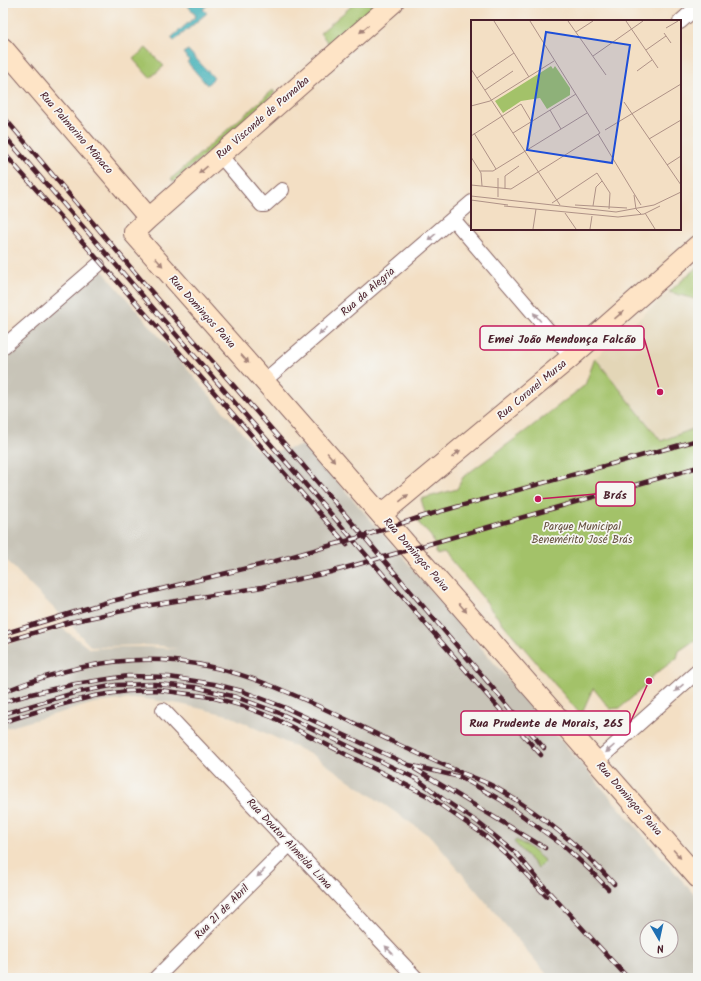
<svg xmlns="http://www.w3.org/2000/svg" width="701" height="981" font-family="Kalam,sans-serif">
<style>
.built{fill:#e3d6b7}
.industrial{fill:#c8c4b8;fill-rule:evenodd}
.green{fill:#a3c269;stroke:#76704a}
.water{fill:#3fb0b7;stroke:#446871}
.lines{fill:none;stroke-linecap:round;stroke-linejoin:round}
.street-casing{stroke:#856261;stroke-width:16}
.secondary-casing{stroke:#856261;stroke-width:22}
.street{stroke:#fff;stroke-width:14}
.secondary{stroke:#fee4c6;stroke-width:20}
.rail-casing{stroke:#4a1f2b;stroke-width:4.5}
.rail{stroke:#f6f6f2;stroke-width:3;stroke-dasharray:9;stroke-linecap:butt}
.oneway{fill:#a48278}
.oneway2{fill:#ae9aa0}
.labels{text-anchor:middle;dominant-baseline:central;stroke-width:3.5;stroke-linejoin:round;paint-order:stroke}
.street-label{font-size:11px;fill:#4a1f2b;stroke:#f6f6f2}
.park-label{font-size:11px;fill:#65503e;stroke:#f6f6f2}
.inset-road{fill:none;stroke:#af9287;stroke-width:1}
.view{fill:#1d4ed8;fill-opacity:0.15;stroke:#1d4ed8;stroke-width:2}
.inset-edge{fill:none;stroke:#4a1f2b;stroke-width:2}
.leader{fill:none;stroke:#c2185b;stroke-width:1.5}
.callout-dot{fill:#c2185b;stroke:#f6f6f2;stroke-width:1.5}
.callout{fill:#f6f6f2;stroke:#c2185b;stroke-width:1.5}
.callout-label{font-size:12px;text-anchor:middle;font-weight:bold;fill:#4a1f2b}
</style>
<rect width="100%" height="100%" fill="#f6f6f2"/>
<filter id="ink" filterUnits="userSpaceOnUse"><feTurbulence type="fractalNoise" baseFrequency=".025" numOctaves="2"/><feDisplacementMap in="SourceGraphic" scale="8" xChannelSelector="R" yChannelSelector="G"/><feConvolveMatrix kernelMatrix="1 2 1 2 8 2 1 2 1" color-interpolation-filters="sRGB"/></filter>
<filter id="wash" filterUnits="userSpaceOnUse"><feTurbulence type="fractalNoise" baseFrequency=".012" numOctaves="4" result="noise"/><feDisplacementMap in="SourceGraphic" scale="16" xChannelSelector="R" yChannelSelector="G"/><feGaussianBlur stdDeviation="0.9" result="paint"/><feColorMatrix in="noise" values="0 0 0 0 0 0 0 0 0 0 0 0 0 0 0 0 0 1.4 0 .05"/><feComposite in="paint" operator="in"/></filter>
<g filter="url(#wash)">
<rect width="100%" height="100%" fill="#f3dfc4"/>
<path class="built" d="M 669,292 L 698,300 L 698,427 L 662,441 L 595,358 Z"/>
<path class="industrial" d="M 102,270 L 256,449 L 266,453 L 306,445 L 698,899 L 698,978 L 550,978 L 431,837 L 314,756 L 228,715 L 180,704 L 139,698 L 94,703 L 3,729 L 3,645 L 62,628 L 90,649 L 117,647 L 147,647 L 178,649 L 162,646 L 143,645 L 91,647 L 72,626 L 30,585 L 3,556 L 3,357 ZM 647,927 L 671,927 L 671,951 L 647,951 Z"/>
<path class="green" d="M 355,3 L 378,3 L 330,45 L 320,33 Z
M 146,48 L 164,66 L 150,78 L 133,59 Z
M 273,90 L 275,93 L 174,182 L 171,179 Z
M 698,266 L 698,300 L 669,292 Z
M 595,358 L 661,441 L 698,427 L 698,638 L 679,651 L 677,658 L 650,678 L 650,682 L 620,708 L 610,709 L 593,688 L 581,715 L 488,606 L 488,604 L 444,552 L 437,554 C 435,549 434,543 432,538 C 428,531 417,526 418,517 L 426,516 L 421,499 L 457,489 L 463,477 L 527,430 L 585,385 Z
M 516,840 L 527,846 L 545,861 L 538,868 L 514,842 Z"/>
<path class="water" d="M 186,3 L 198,3 L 199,4 L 200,3 L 210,3 L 203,9 L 207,13 L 174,41 L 171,38 L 196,16 Z
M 188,50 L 214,78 L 207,85 L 187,62 L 189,60 L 183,53 Z"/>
</g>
<g filter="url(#ink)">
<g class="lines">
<defs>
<path id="street" d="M 680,22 L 698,6
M 220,155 L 262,205 L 265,205 L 282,190
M 453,219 L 571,357
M 3,347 L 98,265
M 264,381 L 472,202
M 163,710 L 416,978
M 597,761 L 698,671
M 156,978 L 289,845"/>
<path id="secondary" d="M 393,3 L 149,218 L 134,232 L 134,234 L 264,381 L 698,878
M 3,48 L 149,218
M 381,515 L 571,357 L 698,245"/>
</defs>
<use href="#street" class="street-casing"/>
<use href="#secondary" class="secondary-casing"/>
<use href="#street" class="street"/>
<use href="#secondary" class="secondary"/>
<defs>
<path id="rail" d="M 3,116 L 143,282 L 296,457 L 544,748
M 3,134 L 488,696 L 541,755
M 3,152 L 117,281 L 347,545
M 3,634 L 104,603 L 272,562 L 357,538 L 424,516 L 698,440
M 3,642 L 70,622 L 151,605 L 262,587 L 331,572 L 698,467
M 3,692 C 57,670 117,655 175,661 C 254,669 323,709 393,742 C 416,753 439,763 462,773 C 472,777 483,781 493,786 C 537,811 580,846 614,884
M 3,702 L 31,694 L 75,684 L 128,676 L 169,677 L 214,684 L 242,691 L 286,708 L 409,765 L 460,777 L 501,800 L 565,847 L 591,871 L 608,889
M 3,714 L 74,693 L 116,685 L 154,684 L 195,687 L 236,697 L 282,714 L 417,779 L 443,799 L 476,821 L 516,853 L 548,891 L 628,978
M 3,722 L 45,709 L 94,696 L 127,691 L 159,690 L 211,697 L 243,706 L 274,718 L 426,795 L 484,835 L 513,860 L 546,896
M 415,769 L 545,848"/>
</defs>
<use href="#rail" class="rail-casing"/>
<use href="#rail" class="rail"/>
</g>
<defs><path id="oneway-solid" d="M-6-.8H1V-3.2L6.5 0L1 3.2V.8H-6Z"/></defs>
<g class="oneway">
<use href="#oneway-solid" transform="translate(364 29) rotate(139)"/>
<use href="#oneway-solid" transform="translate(203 170) rotate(139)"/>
<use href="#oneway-solid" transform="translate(159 262) rotate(48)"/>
<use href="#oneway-solid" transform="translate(619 315) rotate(-41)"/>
<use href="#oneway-solid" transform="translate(245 359) rotate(48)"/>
<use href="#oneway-solid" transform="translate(456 454) rotate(-40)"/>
<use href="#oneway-solid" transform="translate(331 457) rotate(49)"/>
<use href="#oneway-solid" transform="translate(404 498) rotate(-39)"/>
<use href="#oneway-solid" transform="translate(463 608) rotate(49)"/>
<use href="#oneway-solid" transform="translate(677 854) rotate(49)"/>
</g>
<g class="oneway2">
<use href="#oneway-solid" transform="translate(432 237) rotate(139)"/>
<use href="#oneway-solid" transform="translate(537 317) rotate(-130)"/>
<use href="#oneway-solid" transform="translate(323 331) rotate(139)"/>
<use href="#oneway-solid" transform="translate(679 688) rotate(139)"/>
<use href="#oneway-solid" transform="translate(610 749) rotate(138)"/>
<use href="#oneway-solid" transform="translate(261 873) rotate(135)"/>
<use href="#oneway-solid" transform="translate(389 950) rotate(-134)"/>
</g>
</g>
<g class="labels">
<g class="street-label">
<text transform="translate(263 118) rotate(-41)">Rua Visconde de Parnaíba</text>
<text transform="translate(76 133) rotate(49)">Rua Palmorino Mônaco</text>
<text transform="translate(368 292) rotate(-41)">Rua da Alegria</text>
<text transform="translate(202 312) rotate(48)">Rua Domingos Paiva</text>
<text transform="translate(532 390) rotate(-40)">Rua Coronel Mursa</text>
<text transform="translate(416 555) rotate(49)">Rua Domingos Paiva</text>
<text transform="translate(629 799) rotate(49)">Rua Domingos Paiva</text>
<text transform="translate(289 844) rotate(47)">Rua Doutor Almeida Lima</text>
<text transform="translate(222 912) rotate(-45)">Rua 21 de Abril</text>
</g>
<g class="park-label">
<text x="582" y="527">Parque Municipal<tspan x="582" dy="13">Benemérito José Brás</tspan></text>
</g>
</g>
<g transform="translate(471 20)">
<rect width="210" height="210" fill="#f3dfc4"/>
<path d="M 80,46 L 82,49 L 84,46 L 99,68 L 99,75 L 76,89 L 69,78 L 50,81 L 32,93 L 24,81 Z" fill="#a3c269"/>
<path class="inset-road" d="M 23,1 L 58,57M 97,1 L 135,55M 155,1 L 187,48M 195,8 L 207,1M 105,12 L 122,1M 193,13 L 200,23M 175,30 L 195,16M 122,36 L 172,1M 0,49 L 89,185M 166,51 L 181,40M 6,58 L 43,33M 14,70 L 42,51M 153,82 L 210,165M 0,86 L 19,81 L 83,41M 79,90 L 90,109M 134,110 L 210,64M 3,113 L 25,149M 42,113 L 105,74M 127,114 L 170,185M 0,116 L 50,84 L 60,101M 178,119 L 210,100M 0,137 L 10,153 L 11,166M 196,145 L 210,136M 9,151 L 22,151 L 116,93M 0,165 L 40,169 L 129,113 L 59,1M 34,169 L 34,156 L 48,146M 163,175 L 165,189 L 170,194M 0,176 L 145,192 L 183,185 L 210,172M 27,177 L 27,158M 0,180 L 37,185M 81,183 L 126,153 L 139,173 L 138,189M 104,185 L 156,188M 33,186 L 147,197 L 173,194 L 189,186M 122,186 L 125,167 L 131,161M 94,193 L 105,209M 174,193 L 184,209M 62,209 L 65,189M 119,209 L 121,196"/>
<path class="view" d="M 75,12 L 159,25 L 141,143 L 56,130 Z"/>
<rect width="210" height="210" class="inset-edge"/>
</g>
<path class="leader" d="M660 392L644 338M538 499L596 494M649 681L630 723"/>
<g class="callout-dot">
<circle cx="660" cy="392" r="4"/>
<circle cx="538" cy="499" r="4"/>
<circle cx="649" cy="681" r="4"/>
</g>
<g class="callout">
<rect x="480" y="326" width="164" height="24" rx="4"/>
<rect x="596" y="482" width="39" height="24" rx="4"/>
<rect x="461" y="711" width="169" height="24" rx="4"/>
</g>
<g class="callout-label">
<text x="562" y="343">Emei João Mendonça Falcão</text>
<text x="615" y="499">Brás</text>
<text x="546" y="727">Rua Prudente de Morais, 265</text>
</g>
<rect width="701" height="981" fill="none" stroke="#f6f6f2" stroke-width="16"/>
<g transform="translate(659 939) rotate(171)"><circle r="19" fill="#f6f6f2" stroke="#b1a0a2"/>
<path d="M0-3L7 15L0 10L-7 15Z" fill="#1f6fb2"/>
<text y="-6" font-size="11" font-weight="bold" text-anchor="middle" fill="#4a1f2b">N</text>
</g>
</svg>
